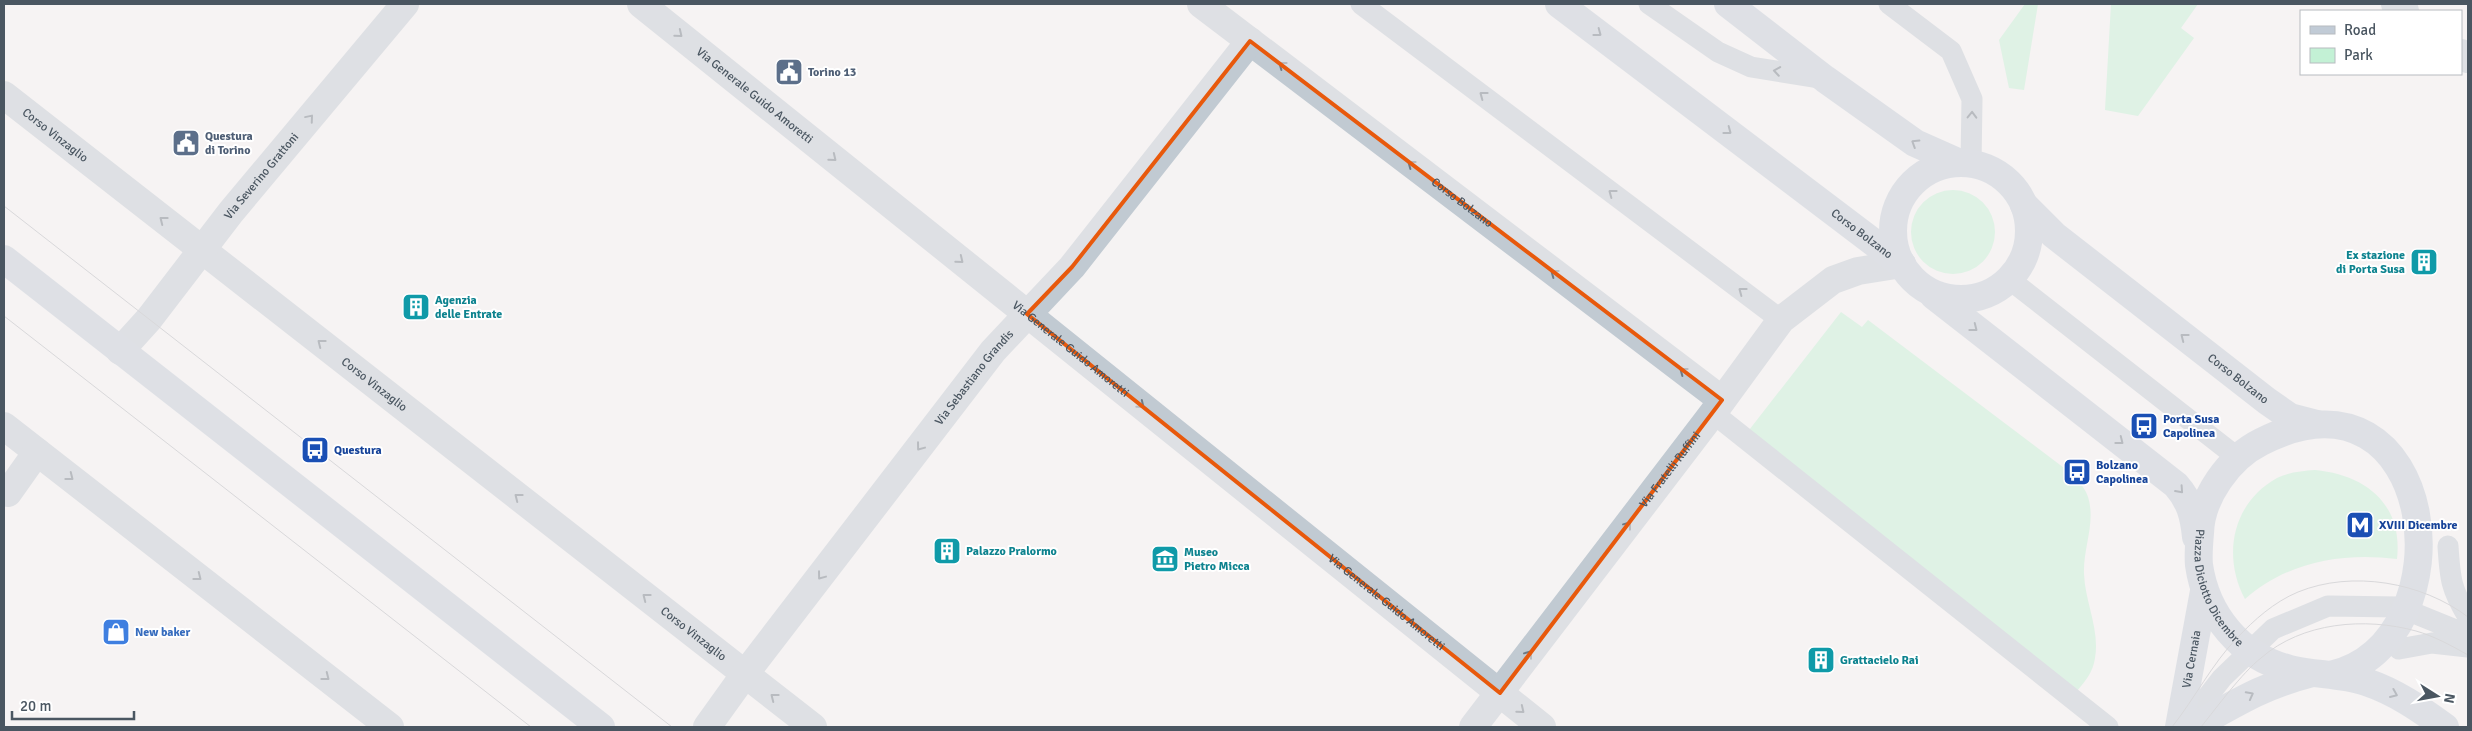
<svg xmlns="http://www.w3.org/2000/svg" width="2472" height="731" font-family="Signika,sans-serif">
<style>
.green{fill:#c3f1d5}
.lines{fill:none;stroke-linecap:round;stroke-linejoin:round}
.lane{stroke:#c1cad2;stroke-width:21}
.street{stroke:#c1cad2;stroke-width:28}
.secondary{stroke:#c1cbd6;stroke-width:28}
.tram{stroke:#b5b8bd;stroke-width:1}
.oneway{stroke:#6e7984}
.oneway2{stroke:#6e7983}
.marked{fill:none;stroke:#e8590c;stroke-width:4;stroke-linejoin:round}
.labels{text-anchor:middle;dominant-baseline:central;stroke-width:4;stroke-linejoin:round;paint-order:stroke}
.service-label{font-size:12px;font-weight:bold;fill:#4e5e75;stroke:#fff;text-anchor:start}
.street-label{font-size:12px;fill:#4a5661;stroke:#fff}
.culture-label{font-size:12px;font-weight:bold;fill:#0d838f;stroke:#fff;text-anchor:start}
.transit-label{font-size:12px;font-weight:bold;fill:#164399;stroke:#fff;text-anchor:start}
.shop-label{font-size:12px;font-weight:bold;fill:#366cbe;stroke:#fff;text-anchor:start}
</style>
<rect width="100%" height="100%" fill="#f5f3f3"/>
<path class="green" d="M 2025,4 L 2038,4 L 2024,90 L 2009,88 L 1999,40 Z
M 2111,4 L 2198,4 L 2181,28 L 2194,38 L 2138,116 L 2105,110 Z
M1911 232a42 42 0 1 1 84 0a42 42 0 1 1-84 0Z
M 1841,312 L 1862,327 L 1868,320 L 2076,477 C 2080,483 2086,490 2088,497 C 2096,523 2083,547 2084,574 C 2085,602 2100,630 2095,658 C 2093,672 2086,680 2077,691 L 1746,434 Z
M 2315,470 C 2366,475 2403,504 2397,559 C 2342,552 2287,562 2245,599 C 2222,556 2232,503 2277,478 C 2289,472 2303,471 2315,470 Z"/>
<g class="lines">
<path class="lane" d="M 1361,4 L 1781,320
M 1649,4 L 1718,52 L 1751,67 L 1825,79
M 1889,4 L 1951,51 L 1972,99 L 1971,164
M 2009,279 L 2238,458
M 1713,413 L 2108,727
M 2448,546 C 2450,579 2451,589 2468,617
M 2399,649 L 2432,643 L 2468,647
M 2184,727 L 2222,678 L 2273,629 L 2328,606 L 2399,607 L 2468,635"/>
<g class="street">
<path id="s1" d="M 641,4 L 1542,727"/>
<path id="s2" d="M 1201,4 L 1722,400"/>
<path d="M 2395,4 L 2405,11"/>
<path d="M 2461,53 L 2468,59"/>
<path id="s3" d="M 4,95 L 813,727"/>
<path id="s4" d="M 120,351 L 149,319 L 231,212 L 405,4"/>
<path d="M 4,426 L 390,727"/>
<path d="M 8,493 L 37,452"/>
<path id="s5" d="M 707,727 L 745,674 L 993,351 L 1072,267 L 1250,41"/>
<path id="s6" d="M 1473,727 L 1713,413 L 1781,320 L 1833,280 L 1858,271 L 1902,264"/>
</g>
<g class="secondary">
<path id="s7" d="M 1559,4 L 1902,264"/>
<path d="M 1728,4 L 1825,79 L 1915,143 L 1960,163"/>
<circle cx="1961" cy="231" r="68"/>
<path id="s8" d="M 2024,205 L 2054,235 L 2267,401 L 2290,417 L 2317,424"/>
<path d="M 4,259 L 601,727"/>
<path d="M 1934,296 L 2176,485 C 2190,501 2194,516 2196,537"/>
<path id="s9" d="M 2331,675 C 2472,642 2439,351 2261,442 C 2229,458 2201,497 2200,533 C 2199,544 2198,555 2199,565 C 2206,614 2240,657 2290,669 C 2315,675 2342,674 2366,682 C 2396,692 2420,709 2445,727"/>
<path id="s10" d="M 2179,727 L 2204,591"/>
<path d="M 2193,727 C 2235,704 2262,686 2309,674"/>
</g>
<path class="tram" d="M 4,206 L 672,727
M 4,316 L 531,727
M 2172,727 C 2195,698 2212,664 2237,638 C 2254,620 2274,602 2298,592 C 2352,570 2422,582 2468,617
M 2201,727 C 2217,707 2242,673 2261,658 C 2302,622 2365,617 2416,631 C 2434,636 2452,646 2468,655"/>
</g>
<defs><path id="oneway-chevron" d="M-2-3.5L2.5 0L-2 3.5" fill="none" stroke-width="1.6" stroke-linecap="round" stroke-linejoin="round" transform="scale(1.25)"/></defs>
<g class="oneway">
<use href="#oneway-chevron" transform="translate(1598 33) rotate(37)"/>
<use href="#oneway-chevron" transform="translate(1728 131) rotate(37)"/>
<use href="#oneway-chevron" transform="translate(1915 143) rotate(-148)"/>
<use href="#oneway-chevron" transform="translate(1974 328) rotate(38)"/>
<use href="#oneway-chevron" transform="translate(2184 337) rotate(-142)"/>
<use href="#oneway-chevron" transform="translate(2120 441) rotate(38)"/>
<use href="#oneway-chevron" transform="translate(2180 490) rotate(48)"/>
<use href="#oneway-chevron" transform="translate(2394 694) rotate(23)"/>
<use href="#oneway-chevron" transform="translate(2250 695) rotate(-28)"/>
</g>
<g class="oneway2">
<use href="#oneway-chevron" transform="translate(679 34) rotate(39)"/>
<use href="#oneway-chevron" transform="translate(1282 65) rotate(-143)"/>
<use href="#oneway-chevron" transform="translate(1777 71) rotate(-171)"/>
<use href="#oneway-chevron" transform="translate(1483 95) rotate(-143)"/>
<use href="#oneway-chevron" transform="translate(1972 115) rotate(-89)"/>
<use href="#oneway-chevron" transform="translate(310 118) rotate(-50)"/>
<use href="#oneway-chevron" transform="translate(833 158) rotate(39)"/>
<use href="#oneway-chevron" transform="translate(1411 164) rotate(-143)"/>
<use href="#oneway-chevron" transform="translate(1612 193) rotate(-143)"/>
<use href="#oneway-chevron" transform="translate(163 220) rotate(-142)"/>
<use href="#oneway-chevron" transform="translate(960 260) rotate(39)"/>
<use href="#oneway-chevron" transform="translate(1554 273) rotate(-143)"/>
<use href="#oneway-chevron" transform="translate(1742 291) rotate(-143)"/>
<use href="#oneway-chevron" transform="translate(321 343) rotate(-142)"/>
<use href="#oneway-chevron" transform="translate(1683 371) rotate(-143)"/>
<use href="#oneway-chevron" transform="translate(1141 405) rotate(39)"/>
<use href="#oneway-chevron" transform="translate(920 447) rotate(127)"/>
<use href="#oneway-chevron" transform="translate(70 477) rotate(38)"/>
<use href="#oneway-chevron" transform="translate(518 497) rotate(-142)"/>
<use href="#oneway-chevron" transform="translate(1628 525) rotate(-53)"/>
<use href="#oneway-chevron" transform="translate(821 576) rotate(127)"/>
<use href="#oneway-chevron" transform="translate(198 577) rotate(38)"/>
<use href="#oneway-chevron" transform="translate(646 597) rotate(-142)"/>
<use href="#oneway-chevron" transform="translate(1529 654) rotate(-53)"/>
<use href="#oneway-chevron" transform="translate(326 677) rotate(38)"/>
<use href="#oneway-chevron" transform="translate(774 697) rotate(-142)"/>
<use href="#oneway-chevron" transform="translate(1521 710) rotate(39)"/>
</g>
<path d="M0 0H2472V731H0ZM 1250,41 L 1722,400 L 1500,693 L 1027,314 L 1072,267 Z" fill="#f5f3f3" fill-opacity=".55" fill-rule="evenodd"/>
<path class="marked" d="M 1250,41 L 1722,400 L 1500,693 L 1027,314 L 1072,267 Z"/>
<defs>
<symbol id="civic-square" viewBox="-11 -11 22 22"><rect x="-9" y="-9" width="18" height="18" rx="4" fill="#5c6f8a" stroke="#fff"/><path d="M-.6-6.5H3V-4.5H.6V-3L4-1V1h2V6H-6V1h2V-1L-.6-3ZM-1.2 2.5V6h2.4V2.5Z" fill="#fff"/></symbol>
<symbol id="building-square" viewBox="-11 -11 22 22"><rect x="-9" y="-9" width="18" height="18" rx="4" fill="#0f9aa8" stroke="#fff"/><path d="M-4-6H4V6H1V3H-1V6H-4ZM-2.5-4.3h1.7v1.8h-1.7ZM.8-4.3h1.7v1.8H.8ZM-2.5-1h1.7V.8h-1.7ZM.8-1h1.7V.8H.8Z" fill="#fff"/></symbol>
<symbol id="bus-square" viewBox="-11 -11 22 22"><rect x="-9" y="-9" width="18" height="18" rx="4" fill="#1a4fb4" stroke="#fff"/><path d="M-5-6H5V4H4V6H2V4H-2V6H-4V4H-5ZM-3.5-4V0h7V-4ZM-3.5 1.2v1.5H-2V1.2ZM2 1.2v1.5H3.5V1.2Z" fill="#fff"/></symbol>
<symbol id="metro-square" viewBox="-11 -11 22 22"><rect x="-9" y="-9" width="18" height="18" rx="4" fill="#1a4fb4" stroke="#fff"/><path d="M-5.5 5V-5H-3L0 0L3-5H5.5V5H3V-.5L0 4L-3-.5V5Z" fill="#fff"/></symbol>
<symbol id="museum-square" viewBox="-11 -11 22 22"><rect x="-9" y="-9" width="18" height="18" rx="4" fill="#0f9aa8" stroke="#fff"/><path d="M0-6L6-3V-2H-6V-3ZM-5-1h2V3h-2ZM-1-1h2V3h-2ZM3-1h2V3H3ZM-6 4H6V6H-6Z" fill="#fff"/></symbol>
<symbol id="shop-square" viewBox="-11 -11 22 22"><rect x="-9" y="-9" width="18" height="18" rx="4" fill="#3f7fe0" stroke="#fff"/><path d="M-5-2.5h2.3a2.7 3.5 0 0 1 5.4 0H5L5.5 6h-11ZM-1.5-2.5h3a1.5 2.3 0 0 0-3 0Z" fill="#fff"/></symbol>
</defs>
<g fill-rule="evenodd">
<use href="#civic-square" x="773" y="56" width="32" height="32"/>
<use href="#civic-square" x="170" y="127" width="32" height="32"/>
<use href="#building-square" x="2408" y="246" width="32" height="32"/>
<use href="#building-square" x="400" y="291" width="32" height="32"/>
<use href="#bus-square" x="2128" y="410" width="32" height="32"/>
<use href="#bus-square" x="299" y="434" width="32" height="32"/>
<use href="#bus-square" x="2061" y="456" width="32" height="32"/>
<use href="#metro-square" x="2344" y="509" width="32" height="32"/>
<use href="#building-square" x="931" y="535" width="32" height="32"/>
<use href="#museum-square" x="1149" y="543" width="32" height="32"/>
<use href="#shop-square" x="100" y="616" width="32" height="32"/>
<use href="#building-square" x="1805" y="644" width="32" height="32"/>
</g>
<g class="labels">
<g class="service-label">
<text x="808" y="72">Torino 13</text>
<text x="205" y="136">Questura<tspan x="205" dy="14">di Torino</tspan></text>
</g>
<g class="street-label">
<text stroke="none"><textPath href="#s1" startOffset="146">Via Generale Guido Amoretti</textPath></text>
<text stroke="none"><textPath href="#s3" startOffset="65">Corso Vinzaglio</textPath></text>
<text stroke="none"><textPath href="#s4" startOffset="225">Via Severino Grattoni</textPath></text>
<text stroke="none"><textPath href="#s2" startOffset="328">Corso Bolzano</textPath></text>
<text stroke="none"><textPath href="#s7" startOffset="380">Corso Bolzano</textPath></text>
<text stroke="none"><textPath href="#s1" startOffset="551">Via Generale Guido Amoretti</textPath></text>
<text stroke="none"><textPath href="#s5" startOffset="440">Via Sebastiano Grandis</textPath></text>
<text stroke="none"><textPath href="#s8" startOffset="276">Corso Bolzano</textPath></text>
<text stroke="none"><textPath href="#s3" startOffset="470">Corso Vinzaglio</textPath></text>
<text stroke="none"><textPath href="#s6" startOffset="324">Via Fratelli Ruffini</textPath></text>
<text stroke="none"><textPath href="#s9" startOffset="581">Piazza Diciotto Dicembre</textPath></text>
<text stroke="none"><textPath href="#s1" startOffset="956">Via Generale Guido Amoretti</textPath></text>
<text stroke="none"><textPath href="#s3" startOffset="875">Corso Vinzaglio</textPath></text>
<text stroke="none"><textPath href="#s10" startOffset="69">Via Cernaia</textPath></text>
</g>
<g class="culture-label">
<text x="2405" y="255" text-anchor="end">Ex stazione<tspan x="2405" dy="14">di Porta Susa</tspan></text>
<text x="435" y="300">Agenzia<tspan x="435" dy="14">delle Entrate</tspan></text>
<text x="966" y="551">Palazzo Pralormo</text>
<text x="1184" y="552">Museo<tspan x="1184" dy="14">Pietro Micca</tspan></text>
<text x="1840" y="660">Grattacielo Rai</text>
</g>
<g class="transit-label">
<text x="2163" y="419">Porta Susa<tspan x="2163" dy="14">Capolinea</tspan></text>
<text x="334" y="450">Questura</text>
<text x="2096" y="465">Bolzano<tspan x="2096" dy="14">Capolinea</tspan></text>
<text x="2379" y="525">XVIII Dicembre</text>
</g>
<g class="shop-label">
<text x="135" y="632">New baker</text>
</g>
</g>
<rect width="2472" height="731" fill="none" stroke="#4a5661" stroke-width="10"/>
<rect x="2300" y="10" width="162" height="65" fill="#ffffff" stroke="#b7bbc0"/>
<rect x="2310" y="26" width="25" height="8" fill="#c1cbd6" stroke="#b7bbc0"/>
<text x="2344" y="35" font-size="15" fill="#4a5661">Road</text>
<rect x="2310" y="48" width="25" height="15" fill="#c3f1d5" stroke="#b7bbc0"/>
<text x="2344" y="60" font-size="15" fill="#4a5661">Park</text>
<g transform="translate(2437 696) rotate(101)" stroke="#ffffff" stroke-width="4" paint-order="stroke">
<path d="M0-4L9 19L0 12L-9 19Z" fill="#4a5661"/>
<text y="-8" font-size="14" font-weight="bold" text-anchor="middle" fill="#4a5661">N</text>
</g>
<path d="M12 711v8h122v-8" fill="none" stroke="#4a5661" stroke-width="2.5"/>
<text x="20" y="711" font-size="15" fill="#4a5661" stroke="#ffffff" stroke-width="4" paint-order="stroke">20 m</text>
</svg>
